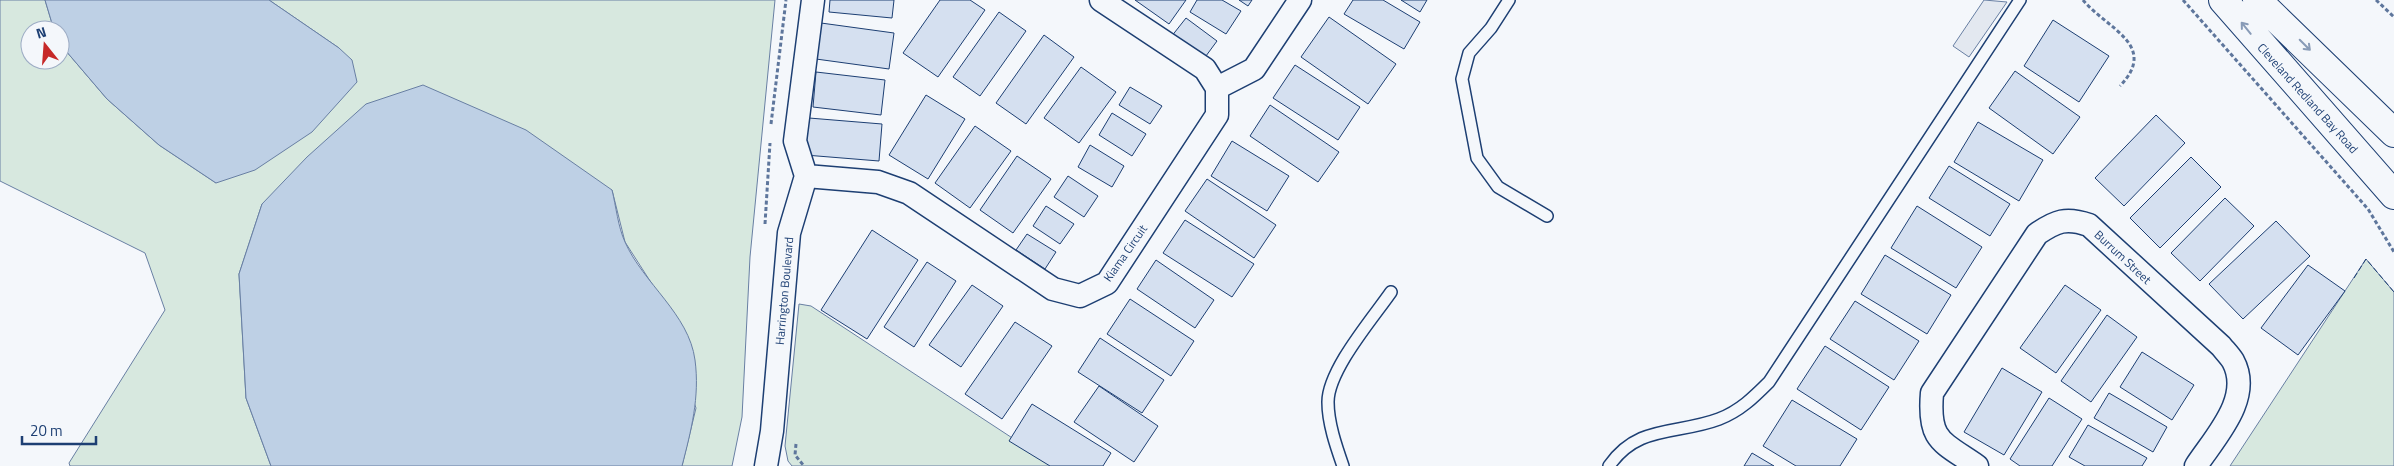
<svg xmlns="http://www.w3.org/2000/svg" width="2394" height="466" font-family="'Titillium Web',sans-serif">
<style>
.green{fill:#d7e8df;stroke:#687fa3}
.parking{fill:#e3e8f0;stroke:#687fa3}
.water{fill:#bed0e5;stroke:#687fa3}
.building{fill:#d5e0f0;stroke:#1d3f73}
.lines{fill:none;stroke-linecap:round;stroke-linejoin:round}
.lane-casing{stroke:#1d3f73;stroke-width:14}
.street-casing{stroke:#1d3f73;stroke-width:25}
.highway-casing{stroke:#1d3f73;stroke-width:30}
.path{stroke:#5e769c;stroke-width:3;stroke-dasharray:4 2.5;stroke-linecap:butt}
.lane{stroke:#f4f7fb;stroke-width:11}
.street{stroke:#f4f7fb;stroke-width:22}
.highway{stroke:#f4f7fb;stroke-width:28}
.fence{stroke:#1d3f73;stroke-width:1;stroke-dasharray:6 2.5;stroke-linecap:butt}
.oneway{stroke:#889bb7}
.labels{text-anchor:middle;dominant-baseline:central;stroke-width:4;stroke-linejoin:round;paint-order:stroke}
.street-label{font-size:12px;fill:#1d3f73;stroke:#f4f7fb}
</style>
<rect width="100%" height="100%" fill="#f4f7fb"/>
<path class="green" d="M 0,0 L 45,0 L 54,30 L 30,30 L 30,60 L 60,60 L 60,44 L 107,99 L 159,145 L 216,183 L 339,48 L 269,0 L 775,0 L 750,257 L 742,417 L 732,466 L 682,466 L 696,408 L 652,284 L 625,242 L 612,190 L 262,204 L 239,274 L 246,398 L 271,466 L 70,466 L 69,463 L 165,310 L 145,253 L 0,181 Z
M 2366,259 L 2394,292 L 2394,466 L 2230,466 Z
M 799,304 L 811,306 L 1055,466 L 792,466 L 788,461 L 785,446 Z"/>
<path class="parking" d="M 1984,0 L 2007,2 L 1969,57 L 1953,46 Z"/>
<path class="water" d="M 45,0 L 269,0 L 339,48 L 352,60 L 357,82 L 312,132 L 255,170 L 216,183 L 159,145 L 107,99 L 60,44 L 60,30 L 54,30 Z
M 423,85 L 526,130 L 612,190 C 616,206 618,227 625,242 C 643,283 689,314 695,360 C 700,397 691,431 682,466 L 271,466 L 246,398 L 239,274 L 262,204 L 307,157 L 366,104 Z"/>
<path class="building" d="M 830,0 L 894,0 L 892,18 L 829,12 Z
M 940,0 L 970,0 L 985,10 L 938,77 L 903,53 Z
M 1135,0 L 1186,0 L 1169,24 Z
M 1197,0 L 1222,0 L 1241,11 L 1226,34 L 1190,12 Z
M 1239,0 L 1252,0 L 1248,6 Z
M 1353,0 L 1383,0 L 1420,22 L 1404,49 L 1344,14 Z
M 1401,0 L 1427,0 L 1420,12 Z
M 999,12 L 1026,31 L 980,96 L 953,77 Z
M 1329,17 L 1396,64 L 1368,104 L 1301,57 Z
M 1186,18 L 1217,41 L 1203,60 L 1171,37 Z
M 2053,20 L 2109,56 L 2079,102 L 2024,66 Z
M 821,23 L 894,33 L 889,69 L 816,59 Z
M 1044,35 L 1074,57 L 1026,124 L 996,103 Z
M 1295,65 L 1360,107 L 1338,140 L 1273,98 Z
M 1081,67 L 1116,92 L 1079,143 L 1044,118 Z
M 2015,71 L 2080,117 L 2053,154 L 1989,108 Z
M 816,72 L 885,80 L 881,115 L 813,107 Z
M 1130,87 L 1162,106 L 1150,124 L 1119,105 Z
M 926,95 L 965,119 L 928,179 L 889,155 Z
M 1270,105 L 1339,152 L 1318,182 L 1250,136 Z
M 1112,113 L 1146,134 L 1132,156 L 1099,135 Z
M 2156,115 L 2185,143 L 2124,206 L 2095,178 Z
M 809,118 L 882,124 L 879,161 L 805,155 Z
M 1978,122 L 2043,160 L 2019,201 L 1954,162 Z
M 975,126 L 1011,151 L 970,208 L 935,183 Z
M 1232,141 L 1289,176 L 1267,211 L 1211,176 Z
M 1090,145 L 1124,166 L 1112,187 L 1078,167 Z
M 1017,156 L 1051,179 L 1013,233 L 980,210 Z
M 2191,157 L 2221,187 L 2160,248 L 2130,218 Z
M 1949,166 L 2010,204 L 1990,236 L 1929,198 Z
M 1068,176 L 1098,196 L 1084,217 L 1054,197 Z
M 1207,179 L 1276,225 L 1254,258 L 1185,211 Z
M 2225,198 L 2254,226 L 2200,281 L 2171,253 Z
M 1046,206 L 1074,224 L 1060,244 L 1033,226 Z
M 1917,206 L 1982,247 L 1956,288 L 1891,248 Z
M 1185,220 L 1254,264 L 1232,297 L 1163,253 Z
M 2276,221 L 2310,256 L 2243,319 L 2209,284 Z
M 872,230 L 918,260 L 867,339 L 821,310 Z
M 1027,234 L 1056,252 L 1045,269 L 1016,250 Z
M 1885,255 L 1951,295 L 1927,334 L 1861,294 Z
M 1156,260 L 1214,300 L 1195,328 L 1137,289 Z
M 927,262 L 956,281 L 914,347 L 884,327 Z
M 2308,265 L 2345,291 L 2298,355 L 2261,328 Z
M 972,285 L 1003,306 L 961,367 L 929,345 Z
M 2065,285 L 2101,310 L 2056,373 L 2020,348 Z
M 1130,299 L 1194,341 L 1171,376 L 1107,334 Z
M 1855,301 L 1919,341 L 1894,380 L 1830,339 Z
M 2107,315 L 2137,337 L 2091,402 L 2061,381 Z
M 1015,322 L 1052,346 L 1002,419 L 965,394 Z
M 1100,338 L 1164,380 L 1142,413 L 1078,372 Z
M 1825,346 L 1889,387 L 1861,430 L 1797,389 Z
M 2142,352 L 2194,385 L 2172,420 L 2120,387 Z
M 2002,368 L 2042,392 L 2004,455 L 1964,432 Z
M 1099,386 L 1158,426 L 1134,462 L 1074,422 Z
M 2109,393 L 2167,427 L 2153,452 L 2094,418 Z
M 2049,398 L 2082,419 L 2052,466 L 2020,466 L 2010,459 Z
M 1792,400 L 1857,439 L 1840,466 L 1796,466 L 1763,446 Z
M 1032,404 L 1111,453 L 1103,466 L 1050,466 L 1009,441 Z
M 2088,425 L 2147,458 L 2142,466 L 2085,466 L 2069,457 Z
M 1752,453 L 1774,466 L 1744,466 Z"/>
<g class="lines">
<defs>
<path id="lane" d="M 1509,0 L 1491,28 L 1469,53 L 1462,79 L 1477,158 L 1498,187 L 1547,216
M 1343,466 C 1336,446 1328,423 1328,402 C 1328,370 1373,318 1391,292
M 1609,466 C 1638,424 1677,435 1719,419 C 1740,411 1754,397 1769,382 L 2020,0"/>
<path id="street" d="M 1217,88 L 1254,69 L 1300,0
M 806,176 L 878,182 L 909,193 L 1053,289 L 1080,296 L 1107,283 L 1217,115 L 1217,88 L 1205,69 L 1101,0
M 766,466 L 772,431 L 789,233 L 806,176 L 795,141 L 813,0
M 1977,466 C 1941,441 1928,441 1932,393 L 2037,234 C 2056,221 2066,217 2089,225 L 2221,346 C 2225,351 2230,356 2233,361 C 2253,398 2215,437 2196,466"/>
<path id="highway" d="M 2223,0 L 2394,195
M 2257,0 L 2394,133"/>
</defs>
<use href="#lane" class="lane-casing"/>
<use href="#street" class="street-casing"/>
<use href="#highway" class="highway-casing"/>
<path class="path" d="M 2083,0 C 2107,29 2159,45 2120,86
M 2183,0 L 2368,209 L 2394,252
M 2376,0 L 2394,17
M 771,124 L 786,0
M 765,224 L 770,143
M 796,444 L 795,455 L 804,466"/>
<use href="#lane" class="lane"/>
<use href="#street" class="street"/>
<use href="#highway" class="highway"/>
<path class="fence" d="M 2354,278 L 2366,259 L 2394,292"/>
</g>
<defs><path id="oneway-shaft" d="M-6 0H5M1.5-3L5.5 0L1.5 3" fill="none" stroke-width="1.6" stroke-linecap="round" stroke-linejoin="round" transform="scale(1.25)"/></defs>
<g class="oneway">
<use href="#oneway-shaft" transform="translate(2246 28) rotate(-129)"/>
<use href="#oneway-shaft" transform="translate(2305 45) rotate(45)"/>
</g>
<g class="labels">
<g class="street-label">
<text transform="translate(2308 98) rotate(48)">Cleveland Redland Bay Road</text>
<text transform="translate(1125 253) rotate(-55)">Kiama Circuit</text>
<text transform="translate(2123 257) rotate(43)">Burrum Street</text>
<text transform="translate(784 291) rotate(-85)">Harrington Boulevard</text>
</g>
</g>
<g transform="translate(45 45) rotate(343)"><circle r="24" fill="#f4f7fb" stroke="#9eadc5"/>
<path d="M0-4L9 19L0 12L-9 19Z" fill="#c62828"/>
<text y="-8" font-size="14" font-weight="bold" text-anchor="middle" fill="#1d3f73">N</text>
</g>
<path d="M22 436v8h74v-8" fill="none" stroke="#1d3f73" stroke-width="2.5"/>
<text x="30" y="436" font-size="15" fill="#1d3f73" stroke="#f4f7fb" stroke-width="4" paint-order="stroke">20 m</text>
</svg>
